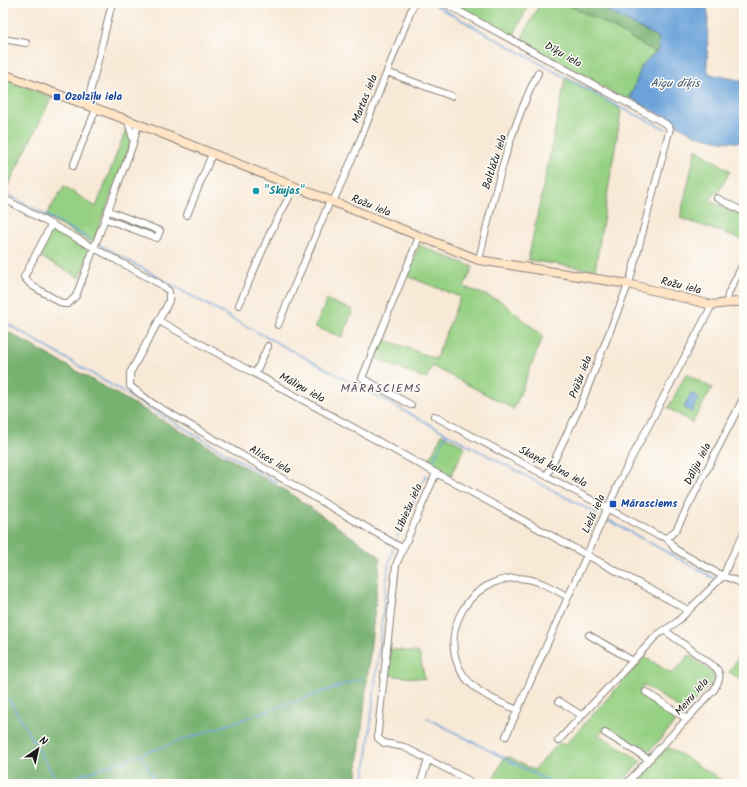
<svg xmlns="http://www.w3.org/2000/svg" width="747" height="787" font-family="Kalam,sans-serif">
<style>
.green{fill:#96d083;stroke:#597650}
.forest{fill:#78b271;stroke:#4a6746}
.water{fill:#6ba2d9;stroke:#445f7a}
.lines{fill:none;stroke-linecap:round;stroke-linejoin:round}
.stream{stroke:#6ba2d9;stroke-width:1.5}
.street-casing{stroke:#8a827a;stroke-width:8}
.secondary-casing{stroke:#8a827a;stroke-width:10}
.street{stroke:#fff;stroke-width:6}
.secondary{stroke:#ffe4c6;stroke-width:8}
.transit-dot{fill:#1a4fb4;stroke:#fdfcf7;stroke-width:1.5}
.culture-dot{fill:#0f9aa8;stroke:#fdfcf7;stroke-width:1.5}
.labels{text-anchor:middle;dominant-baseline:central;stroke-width:3;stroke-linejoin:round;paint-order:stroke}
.street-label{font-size:11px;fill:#1c1c1c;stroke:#fdfcf7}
.transit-label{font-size:11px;font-weight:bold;fill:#164399;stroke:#fdfcf7;text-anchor:start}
.culture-label{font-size:11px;font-weight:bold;fill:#0d838f;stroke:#fdfcf7;text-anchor:start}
.water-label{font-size:12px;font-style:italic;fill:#405871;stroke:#fdfcf7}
.neighbourhood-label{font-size:12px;letter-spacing:1px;fill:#5d4d61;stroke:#fdfcf7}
</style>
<rect width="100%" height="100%" fill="#fdfcf7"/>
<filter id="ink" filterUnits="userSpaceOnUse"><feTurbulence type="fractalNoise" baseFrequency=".025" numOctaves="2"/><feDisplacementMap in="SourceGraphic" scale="8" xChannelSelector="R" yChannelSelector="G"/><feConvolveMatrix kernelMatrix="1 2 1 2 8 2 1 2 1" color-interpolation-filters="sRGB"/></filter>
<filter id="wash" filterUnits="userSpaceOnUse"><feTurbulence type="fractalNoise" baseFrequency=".012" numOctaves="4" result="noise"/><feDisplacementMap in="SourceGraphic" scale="16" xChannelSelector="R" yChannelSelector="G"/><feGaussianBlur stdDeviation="0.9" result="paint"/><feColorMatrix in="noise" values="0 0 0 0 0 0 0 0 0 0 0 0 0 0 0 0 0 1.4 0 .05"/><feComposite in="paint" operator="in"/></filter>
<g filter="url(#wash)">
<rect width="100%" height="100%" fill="#f8e9d7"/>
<path class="green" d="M 455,3 L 519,3 L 527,8 L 513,37 L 453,5 Z
M 540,3 L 564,3 L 607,24 L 655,52 L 642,65 L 630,98 L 626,100 L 521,40 Z
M 566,76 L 617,106 L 621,112 L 595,270 L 528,260 Z
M 3,78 L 52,97 L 6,190 L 3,188 Z
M 127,127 L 129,128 L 131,143 L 94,239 L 90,242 L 45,217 L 64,186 L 96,207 Z
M 696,149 L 730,171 L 718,193 L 715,192 L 710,201 L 744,217 L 744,240 L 680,218 Z
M 53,231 L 86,249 L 89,253 L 80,278 L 37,255 L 49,233 Z
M 419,245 L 473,267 L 464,287 L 501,301 L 543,336 L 514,409 L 432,366 L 426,379 L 376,359 L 384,339 L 436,359 L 460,297 L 407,276 Z
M 327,300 L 353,310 L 342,337 L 315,327 Z
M 686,374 L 712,388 L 692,423 L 668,408 Z
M 442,434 L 465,447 L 450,477 L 427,464 Z
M 391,649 L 419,653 L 425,679 L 387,675 Z
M 689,655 L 713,673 L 714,680 L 685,712 L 644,685 L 639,693 L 679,718 L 647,754 L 605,728 L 599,735 L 642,761 L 619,784 L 491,784 L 504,758 L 509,757 L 534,770 L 559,743 L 565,745 L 645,657 L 672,674 Z
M 738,658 L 744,661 L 744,682 L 729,672 Z
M 668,747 L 728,784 L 633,784 Z"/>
<path class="forest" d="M 564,3 L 592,3 L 659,38 L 658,50 L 655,52 L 607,24 Z
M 3,329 L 288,492 L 378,555 L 380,559 L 356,784 L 3,784 Z"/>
<path class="water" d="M 592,3 L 705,3 L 708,12 L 707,69 L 710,74 L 744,81 L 744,143 L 722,141 L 695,135 L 630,98 L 642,65 L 658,50 L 659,38 Z
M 691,393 L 699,397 L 692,412 L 684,408 Z"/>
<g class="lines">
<path class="stream" d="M 431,3 L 617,106 L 666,129
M 3,192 L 90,239
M 100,245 L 233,319 L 597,514
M 3,321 L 277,483
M 432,463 L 447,433
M 608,520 L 714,578
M 397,537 L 426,475
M 8,698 L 58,783
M 427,718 L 554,784
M 141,755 L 157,784
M 58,783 L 363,678
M 364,784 L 388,567 L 393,548"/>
</g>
</g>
<g filter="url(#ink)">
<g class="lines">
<defs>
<path id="street" d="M 444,3 L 666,124 L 670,128 L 630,280 L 580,407 L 547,475
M 3,39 L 26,43
M 387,72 L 451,96
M 87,105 L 112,3
M 128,121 L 133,139
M 73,166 L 96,109
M 3,198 L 160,284 L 169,291 L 169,301 L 164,311 L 130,373 L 130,386 L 152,403 L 402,548
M 717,198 L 744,212
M 333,202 L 357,148 L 414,3
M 187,215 L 212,154
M 106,219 L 157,238 L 160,231 L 109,211
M 51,225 L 24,277 L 31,285 L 63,304 L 68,304 L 76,296 L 133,144 L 138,124
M 479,260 C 493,198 509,130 538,73
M 727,303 L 728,294 L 744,262
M 239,305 L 270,233 L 295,186
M 159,321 L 436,473
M 278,325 L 330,201
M 255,374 L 268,346
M 411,405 L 362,378 L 419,237
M 434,416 L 657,535 L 667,538 L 675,549 L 685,555 L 719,574 L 744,584
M 667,538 L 676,530 L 744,397
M 589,635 L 633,661
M 646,692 L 687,719
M 559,701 L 581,715
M 518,710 C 504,704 489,699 477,689 C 426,650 465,569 527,579 C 541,581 556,590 568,597
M 605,733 L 648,759
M 506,736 L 622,476 L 712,305
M 558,741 L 657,635 L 677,622 L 724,575 L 729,562 L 744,533
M 468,780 L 404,747 L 384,743 L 378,738 L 378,731 L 396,565 L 436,473 L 688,610
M 420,784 L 428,760
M 626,784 L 714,690 C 719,681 723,675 715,667 L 664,630"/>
<path id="secondary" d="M 3,74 L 138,124 L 479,260 L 628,284 L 712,305 L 744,301"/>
</defs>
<use href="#street" class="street-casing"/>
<use href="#secondary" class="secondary-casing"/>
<use href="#street" class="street"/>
<use href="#secondary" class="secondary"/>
</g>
</g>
<g class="transit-dot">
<rect x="53" y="93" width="8" height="8" rx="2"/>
<rect x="609" y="500" width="8" height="8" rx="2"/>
</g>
<circle class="culture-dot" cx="256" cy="191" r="4"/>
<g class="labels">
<g class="street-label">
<text transform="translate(563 55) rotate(29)">Dīķu iela</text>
<text transform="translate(365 99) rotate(-68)">Martas iela</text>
<text transform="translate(495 162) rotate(-72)">Baltlāču iela</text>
<text transform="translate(371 206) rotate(22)">Rožu iela</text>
<text transform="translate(681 286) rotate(14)">Rožu iela</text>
<text transform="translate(581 377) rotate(-69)">Prūšu iela</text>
<text transform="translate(302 388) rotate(29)">Māliņu iela</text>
<text transform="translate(270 460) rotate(30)">Alises iela</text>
<text transform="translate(698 464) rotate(-63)">Dāliju iela</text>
<text transform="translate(553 467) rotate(28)">Skaņā kalna iela</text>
<text transform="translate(409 508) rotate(-66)">Lībiešu iela</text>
<text transform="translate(594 514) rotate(-66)">Lielā iela</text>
<text transform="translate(692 697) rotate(-49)">Meiru iela</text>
</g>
<g class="transit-label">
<text x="65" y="97">Ozolzīļu iela</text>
<text x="621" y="504">Mārasciems</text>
</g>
<g class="culture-label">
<text x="264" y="191">"Skujas"</text>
</g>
<g class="water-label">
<text x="675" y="83">Aigu dīķis</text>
</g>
<g class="neighbourhood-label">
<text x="381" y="388">MĀRASCIEMS</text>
</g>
</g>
<rect width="747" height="787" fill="none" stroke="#fdfcf7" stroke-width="16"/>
<g transform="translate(38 749) rotate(34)" stroke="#fdfcf7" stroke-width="3" paint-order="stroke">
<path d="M0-3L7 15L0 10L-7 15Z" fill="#1c1c1c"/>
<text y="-6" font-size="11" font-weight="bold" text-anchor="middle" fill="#1c1c1c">N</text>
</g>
</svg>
